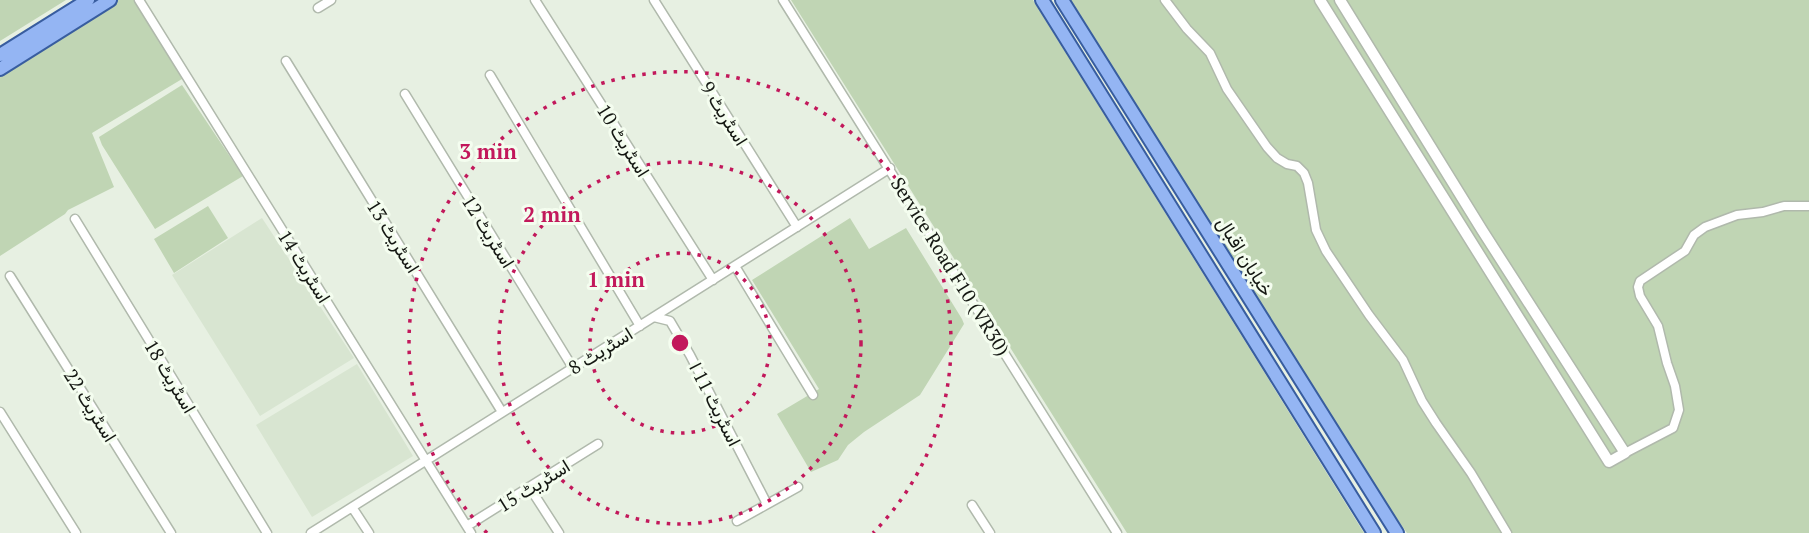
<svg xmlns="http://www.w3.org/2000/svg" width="1809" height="533" font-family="'PT Serif',Vazirmatn,serif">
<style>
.built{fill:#d8e5d1}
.green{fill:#c0d5b4}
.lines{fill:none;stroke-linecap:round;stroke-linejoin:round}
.minor-casing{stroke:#b0b9ac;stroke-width:11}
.tertiary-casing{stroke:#b0b9ac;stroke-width:13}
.primary-casing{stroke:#385d9f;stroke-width:16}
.minor{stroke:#fff;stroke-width:8}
.tertiary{stroke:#fff;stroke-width:10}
.primary{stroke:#94b5f3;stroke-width:12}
.ring{fill:none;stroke:#c2185b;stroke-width:3.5;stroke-dasharray:3.5 7}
.labels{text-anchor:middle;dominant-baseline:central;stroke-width:6;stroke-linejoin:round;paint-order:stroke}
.street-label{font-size:19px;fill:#141712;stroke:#f4fdef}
.centre{fill:#c2185b;stroke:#f4fdef;stroke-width:3.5}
.ring-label{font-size:21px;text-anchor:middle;font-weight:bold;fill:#c2185b;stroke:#f4fdef;stroke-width:6;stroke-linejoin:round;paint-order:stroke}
</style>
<rect width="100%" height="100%" fill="#e7f0e2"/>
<path class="built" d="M 262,218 L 354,358 L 260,416 L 172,275 Z
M 357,364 L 413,456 L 312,517 L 256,425 Z"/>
<path class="green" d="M 0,0 L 66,0 L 0,41 Z
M 110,0 L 139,0 L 187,76 L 92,133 L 114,187 L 68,210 L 65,214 L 0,256 L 0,69 Z
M 791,0 L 1033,0 L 1364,533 L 1127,533 Z
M 1071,0 L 1809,0 L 1809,533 L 1407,533 L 1377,490 Z
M 182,85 L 243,176 L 155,229 L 102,145 L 99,137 Z
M 208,206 L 228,238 L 174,273 L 154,239 Z
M 850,218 L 869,249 L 906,228 L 962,319 L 964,324 L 920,395 L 864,432 L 848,445 L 838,460 L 811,472 L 777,414 L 819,389 L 752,280 Z"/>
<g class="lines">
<defs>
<path id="minor" d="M 139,0 L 471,533
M 535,0 L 713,280
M 654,0 L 797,227
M 783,0 L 1117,533
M 1165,0 L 1187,29 L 1210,53 L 1227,89 L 1267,147 L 1277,158 L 1287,164 L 1297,166 L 1304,173 L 1308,183 L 1316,230 L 1326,251 L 1369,315 L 1403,360 L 1422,401 L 1436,423 L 1471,473 L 1507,533
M 318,8 L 331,0
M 286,61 L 502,412
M 490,75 L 640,326
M 405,94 L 573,368
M 75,219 L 267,533
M 735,266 L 813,395
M 10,276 L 171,533
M 654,317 L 670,321 L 690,355 L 767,504
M 0,412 L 76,533
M 1625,453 L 1673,428 L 1679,410 L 1675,386 L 1667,363 L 1658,326 L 1640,296 L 1638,287 L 1640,281 L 1685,251 L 1694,235 L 1705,227 L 1737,215 L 1763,212 L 1784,206 L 1809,206
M 530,488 L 559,533
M 972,505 L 990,533
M 352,507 L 369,533
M 737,521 L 798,487
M 467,526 L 598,444
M 311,533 L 890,168"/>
<path id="tertiary" d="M 1320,0 L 1609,462 L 1625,453 L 1482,230 L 1340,0"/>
<path id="primary" d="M 1042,0 L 1374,533
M 1062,0 L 1397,533
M 0,55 L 88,0
M 0,69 L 110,0"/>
</defs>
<use href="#minor" class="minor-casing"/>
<use href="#tertiary" class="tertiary-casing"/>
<use href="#primary" class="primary-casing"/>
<use href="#minor" class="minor"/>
<use href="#tertiary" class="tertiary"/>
<use href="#primary" class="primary"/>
</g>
<g class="ring">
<circle cx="680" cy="343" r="90"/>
<circle cx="680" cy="343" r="181"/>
<path d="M487 533A271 271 0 1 1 873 533"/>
</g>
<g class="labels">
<g class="street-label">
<text transform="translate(725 113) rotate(58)">اسٹریٹ 9</text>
<text transform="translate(624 140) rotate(58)">اسٹریٹ 10</text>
<text transform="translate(489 231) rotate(58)">اسٹریٹ 12</text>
<text transform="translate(394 236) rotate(58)">اسٹریٹ 13</text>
<text transform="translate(1246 256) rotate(58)">خیابان اقبال</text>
<text transform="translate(305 266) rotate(58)">اسٹریٹ 14</text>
<text transform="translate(951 266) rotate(58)">Service Road F10 (VR30)</text>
<text transform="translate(600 350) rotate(-32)">اسٹریٹ 8</text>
<text transform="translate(171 376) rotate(59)">اسٹریٹ 18</text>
<text transform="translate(716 404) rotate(63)">اسٹریٹ 11 ا</text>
<text transform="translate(91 405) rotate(58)">اسٹریٹ 22</text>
<text transform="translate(533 485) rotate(-32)">اسٹریٹ 15</text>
</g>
</g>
<circle cx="680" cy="343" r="10" class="centre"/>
<g class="ring-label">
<text x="488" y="159">3 min</text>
<text x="552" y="222">2 min</text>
<text x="616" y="287">1 min</text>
</g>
</svg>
